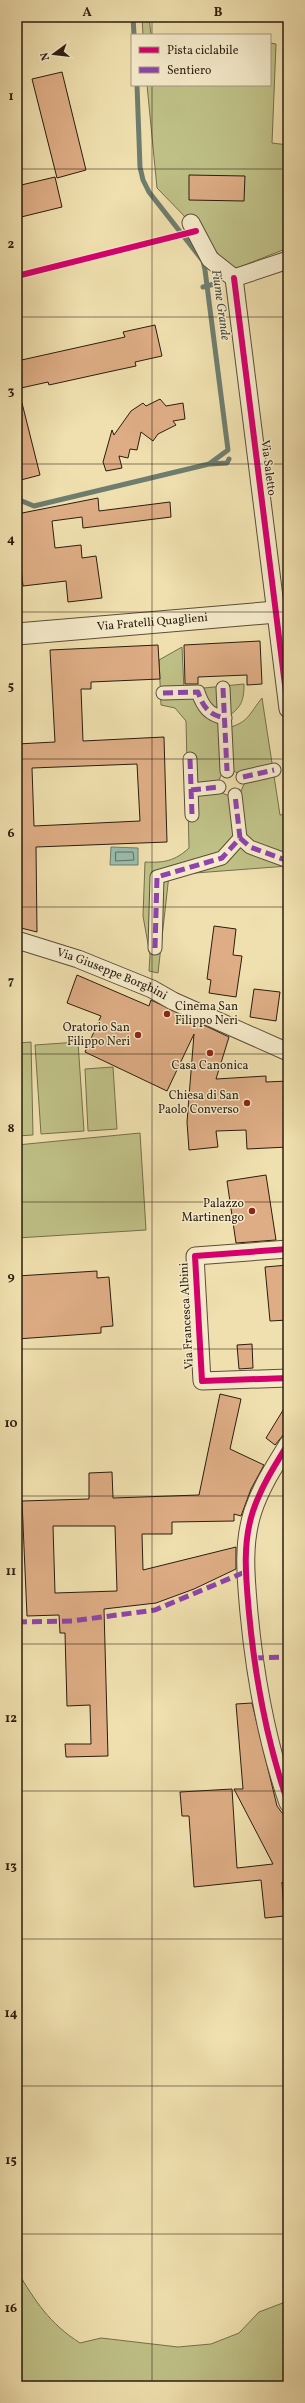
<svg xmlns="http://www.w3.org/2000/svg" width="305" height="2403" font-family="Vollkorn,serif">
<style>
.green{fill:#bfc187;stroke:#756f4b;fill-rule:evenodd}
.water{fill:#9abdae;stroke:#6e7d6e}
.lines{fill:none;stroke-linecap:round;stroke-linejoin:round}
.shore{stroke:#626d5e;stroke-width:1}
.stream{stroke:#6e7d6e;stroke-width:5}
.building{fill:#dead85;stroke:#2b1d0f;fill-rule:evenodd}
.pedestrian-casing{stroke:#5c4e37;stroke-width:15}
.minor-casing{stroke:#5c4e37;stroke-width:19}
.tertiary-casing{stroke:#5c4e37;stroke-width:23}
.pedestrian{stroke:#f5ebcb;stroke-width:13}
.minor{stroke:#f5ebcb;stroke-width:17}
.tertiary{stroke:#f5ebcb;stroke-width:21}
.quiet{stroke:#8e44ad;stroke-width:5;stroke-dasharray:10 5;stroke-linecap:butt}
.cycleway-casing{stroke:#f5ebcb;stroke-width:8}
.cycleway{stroke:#d6006c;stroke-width:6}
.grid{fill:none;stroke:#2b1d0f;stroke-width:1;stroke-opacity:0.55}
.poi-dot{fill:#8f2418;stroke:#f5ebcb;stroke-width:1.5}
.labels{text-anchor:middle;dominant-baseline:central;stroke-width:3;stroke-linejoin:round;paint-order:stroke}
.street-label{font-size:12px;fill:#2b1d0f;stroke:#f5ebcb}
.poi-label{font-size:12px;fill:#2b1d0f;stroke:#f5ebcb;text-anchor:end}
.water-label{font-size:13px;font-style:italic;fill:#4c4d3f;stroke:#f5ebcb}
.neatline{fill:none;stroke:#2b1d0f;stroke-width:1.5}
.grid-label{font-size:13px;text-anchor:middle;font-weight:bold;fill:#2b1d0f}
</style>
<rect width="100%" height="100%" fill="#f0e0af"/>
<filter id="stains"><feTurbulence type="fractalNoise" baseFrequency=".005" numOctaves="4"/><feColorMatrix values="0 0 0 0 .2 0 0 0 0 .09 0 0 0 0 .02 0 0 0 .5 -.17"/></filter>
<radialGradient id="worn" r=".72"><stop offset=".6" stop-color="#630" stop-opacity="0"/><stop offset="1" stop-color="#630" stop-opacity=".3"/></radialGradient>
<path class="green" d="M 142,17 L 149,17 L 151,35 L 143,35 Z
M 270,43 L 276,44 L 272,143 L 288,145 L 288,248 L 232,270 L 191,223 L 157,188 L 147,85 L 270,85 Z
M 182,647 L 184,690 L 244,684 C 244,701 241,708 227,717 L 228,728 C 249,722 249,714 262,698 L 280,815 L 288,814 L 288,866 L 169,875 L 158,973 L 149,971 L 150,955 L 143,916 L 145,862 C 164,863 175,861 189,848 L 186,721 L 175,708 L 161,705 L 159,660 ZM 231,770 L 240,774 L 244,784 L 241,791 L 231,796 L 224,794 L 218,783 L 221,775 Z
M 31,1042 L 33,1135 L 17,1136 L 17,1043 Z
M 78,1042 L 84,1131 L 41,1134 L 35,1045 Z
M 113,1067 L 117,1129 L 88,1131 L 85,1069 Z
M 140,1133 L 146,1230 L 17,1238 L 17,1145 Z
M 17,2271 C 36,2302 49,2323 80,2343 L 101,2338 L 178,2347 L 211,2344 L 239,2333 L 259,2312 L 288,2301 L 288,2386 L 17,2386 Z"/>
<path class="water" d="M 111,847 L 138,848 L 138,865 L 110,865 Z"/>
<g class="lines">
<path class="shore" d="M 116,852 L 133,852 L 134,860 L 116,861 Z"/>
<path class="stream" d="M 133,17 L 134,35
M 203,287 L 218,283
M 210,464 L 227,463 L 229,459
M 17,499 L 34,506 L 209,464 L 228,450 L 205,270 L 203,261 L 149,192 L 143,180 L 140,167 L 137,85"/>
</g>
<path class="building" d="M 62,72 L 86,170 L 57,178 L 32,79 Z
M 189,175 L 245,176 L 244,201 L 189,200 Z
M 55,177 L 62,207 L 17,218 L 17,186 Z
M 155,325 L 162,356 L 135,362 L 136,366 L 108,372 L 49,385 L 48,382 L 21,388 L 17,361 L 125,337 L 123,332 Z
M 160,399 L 166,406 L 183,403 L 185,419 L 173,421 L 176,425 L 158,434 L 153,441 L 141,432 L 137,450 L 130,449 L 128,458 L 119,456 L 122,468 L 106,471 L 103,462 L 112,430 L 114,435 L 131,411 L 143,403 L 146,406 Z
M 22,403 L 40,475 L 17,481 L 17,404 Z
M 98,498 L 99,511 L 170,502 L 171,517 L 83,528 L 82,517 L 52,521 L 55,548 L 81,545 L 82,558 L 96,556 L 102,598 L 68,602 L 66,581 L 23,586 L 21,569 L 17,570 L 17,514 Z
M 260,641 L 262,684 L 247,685 L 247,675 L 198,677 L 198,684 L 185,684 L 184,645 Z
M 158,645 L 160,679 L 91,682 L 91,689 L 81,689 L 83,741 L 164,737 L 167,842 L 36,847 L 37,932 L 17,927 L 17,744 L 55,742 L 50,650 ZM 137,764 L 140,821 L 34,826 L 32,768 Z
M 214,926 L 236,929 L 233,955 L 242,956 L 236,997 L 209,993 L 211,980 L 207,979 Z
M 77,975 L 149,1006 L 151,1000 L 229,1037 L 216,1079 L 266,1076 L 266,1082 L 288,1081 L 288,1147 L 247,1149 L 246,1130 L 216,1131 L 218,1147 L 189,1150 L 187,1122 L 194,1034 L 167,1091 L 85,1052 L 101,1016 L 67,1003 Z
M 254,989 L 280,992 L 276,1021 L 250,1017 Z
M 266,1175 L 276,1240 L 236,1243 L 227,1181 Z
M 288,1265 L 288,1320 L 270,1321 L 265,1267 Z
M 97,1271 L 97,1278 L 109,1277 L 113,1326 L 101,1327 L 101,1333 L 17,1339 L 17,1276 Z
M 252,1344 L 253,1368 L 239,1369 L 237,1345 Z
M 220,1394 L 241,1399 L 230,1449 L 264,1465 L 251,1489 L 241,1516 L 234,1514 L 234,1521 L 172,1522 L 172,1534 L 142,1534 L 143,1570 L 236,1547 L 236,1569 L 194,1589 L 156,1603 L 104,1609 L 108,1756 L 66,1757 L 65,1744 L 91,1744 L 90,1705 L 67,1706 L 65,1633 L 60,1633 L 59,1615 L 27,1616 L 22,1501 L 89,1499 L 89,1473 L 112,1472 L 113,1498 L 199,1495 ZM 53,1526 L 115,1526 L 117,1591 L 55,1593 Z
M 288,1402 L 288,1429 L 275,1445 L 266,1438 Z
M 252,1703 L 277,1806 L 288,1821 L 288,1894 L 282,1882 L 284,1916 L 265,1918 L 261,1880 L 194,1887 L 189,1816 L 182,1816 L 180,1792 L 232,1789 L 237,1868 L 273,1864 L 234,1789 L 243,1789 L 236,1704 Z"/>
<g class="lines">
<defs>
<path id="pedestrian" d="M 223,688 L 227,771
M 163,693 L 198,692 C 203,707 209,715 225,718
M 190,759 L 192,815
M 243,777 L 274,770
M 191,790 L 219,787
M 240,838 L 250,847 L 288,861
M 155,948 L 157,877 L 222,858 L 240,838 L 235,795"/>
<g id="minor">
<path d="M 191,223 L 210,259 L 234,278"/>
<path d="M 234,278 L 288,709"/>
<path d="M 234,278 L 288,260"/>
<path id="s1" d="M 17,940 L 78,959 L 152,989 L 173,1001 L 288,1052"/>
<path d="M 288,1249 L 195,1256 L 202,1381 L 288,1378"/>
<path d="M 288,1444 C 275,1465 261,1487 253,1511 C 242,1544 246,1579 249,1613 C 255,1677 267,1742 288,1803"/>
</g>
<g id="tertiary">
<path id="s2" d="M 17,634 L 288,611"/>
</g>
</defs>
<use href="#pedestrian" class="pedestrian-casing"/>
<use href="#minor" class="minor-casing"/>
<use href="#tertiary" class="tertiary-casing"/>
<use href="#pedestrian" class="pedestrian"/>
<use href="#minor" class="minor"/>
<use href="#tertiary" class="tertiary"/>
<path class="quiet" d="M 223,688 L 227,771
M 163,693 L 198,692 C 203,707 209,715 225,718
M 190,759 L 192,815
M 243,777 L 274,770
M 191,790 L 219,787
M 240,838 L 250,847 L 288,861
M 155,948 L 157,877 L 222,858 L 240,838 L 235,795
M 17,1622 L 72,1621 L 155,1610 L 245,1572
M 254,1658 L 288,1657"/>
<defs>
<path id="cycleway" d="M 17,276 L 196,231
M 234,278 L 288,709
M 288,1249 L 195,1256 L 202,1381 L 288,1378
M 288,1444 C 275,1465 261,1487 253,1511 C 242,1544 246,1579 249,1613 C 255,1677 267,1742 288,1803"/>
</defs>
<use href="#cycleway" class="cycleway-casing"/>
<use href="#cycleway" class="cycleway"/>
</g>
<path class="grid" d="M 152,17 L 152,35M 152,85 L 152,2386M 17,169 L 288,169M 17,317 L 288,317M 17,464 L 288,464M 17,612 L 288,612M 17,759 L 288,759M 17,907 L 288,907M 17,1054 L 288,1054M 17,1202 L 288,1202M 17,1349 L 288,1349M 17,1496 L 288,1496M 17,1644 L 288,1644M 17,1791 L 288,1791M 17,1939 L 288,1939M 17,2086 L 288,2086M 17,2234 L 288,2234"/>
<g class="poi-dot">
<circle cx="167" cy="1014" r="4"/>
<circle cx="138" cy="1035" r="4"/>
<circle cx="210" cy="1053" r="4"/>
<circle cx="247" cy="1103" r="4"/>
<circle cx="252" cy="1211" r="4"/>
</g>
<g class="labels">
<g class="street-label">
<text transform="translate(268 468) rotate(83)">Via Saletto</text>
<text stroke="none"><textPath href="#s2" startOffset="136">Via Fratelli Quaglieni</textPath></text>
<text stroke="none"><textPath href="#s1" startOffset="101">Via Giuseppe Borghini</textPath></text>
<text transform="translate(187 1316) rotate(-93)">Via Francesca Albini</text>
</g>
<g class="poi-label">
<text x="175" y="1007" text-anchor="start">Cinema San<tspan x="175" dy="14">Filippo Neri</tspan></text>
<text x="130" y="1028">Oratorio San<tspan x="130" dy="14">Filippo Neri</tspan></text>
<text x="210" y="1066" text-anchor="middle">Casa Canonica</text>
<text x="239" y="1096">Chiesa di San<tspan x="239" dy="14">Paolo Converso</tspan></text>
<text x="244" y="1204">Palazzo<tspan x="244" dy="14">Martinengo</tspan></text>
</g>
<g class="water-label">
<text transform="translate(220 305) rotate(82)">Fiume Grande</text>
</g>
</g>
<rect width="305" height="2403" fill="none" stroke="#f0e0af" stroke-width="44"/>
<rect x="131" y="34" width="140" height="52" fill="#f5ebcb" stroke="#a49980"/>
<rect x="139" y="47" width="20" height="6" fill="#d6006c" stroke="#a49980"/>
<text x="167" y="54" font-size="12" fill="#2b1d0f">Pista ciclabile</text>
<rect x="139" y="67" width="20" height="6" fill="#8e44ad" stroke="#a49980"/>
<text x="167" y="74" font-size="12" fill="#2b1d0f">Sentiero</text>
<g transform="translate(54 54) rotate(255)" stroke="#f5ebcb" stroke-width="3" paint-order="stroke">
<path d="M0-3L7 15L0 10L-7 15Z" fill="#2b1d0f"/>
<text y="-6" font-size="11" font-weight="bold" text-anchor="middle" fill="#2b1d0f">N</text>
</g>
<rect x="22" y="22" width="261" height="2359" class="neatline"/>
<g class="grid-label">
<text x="87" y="16">A</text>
<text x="218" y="16">B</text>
<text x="11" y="100">1</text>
<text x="11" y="248">2</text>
<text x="11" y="395">3</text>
<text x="11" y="543">4</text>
<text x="11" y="690">5</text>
<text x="11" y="837">6</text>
<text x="11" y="985">7</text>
<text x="11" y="1132">8</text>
<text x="11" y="1280">9</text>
<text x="11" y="1427">10</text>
<text x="11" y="1575">11</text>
<text x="11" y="1722">12</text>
<text x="11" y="1870">13</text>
<text x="11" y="2017">14</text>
<text x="11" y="2164">15</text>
<text x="11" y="2312">16</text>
</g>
<rect width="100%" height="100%" filter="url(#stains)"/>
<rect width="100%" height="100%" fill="url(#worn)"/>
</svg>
